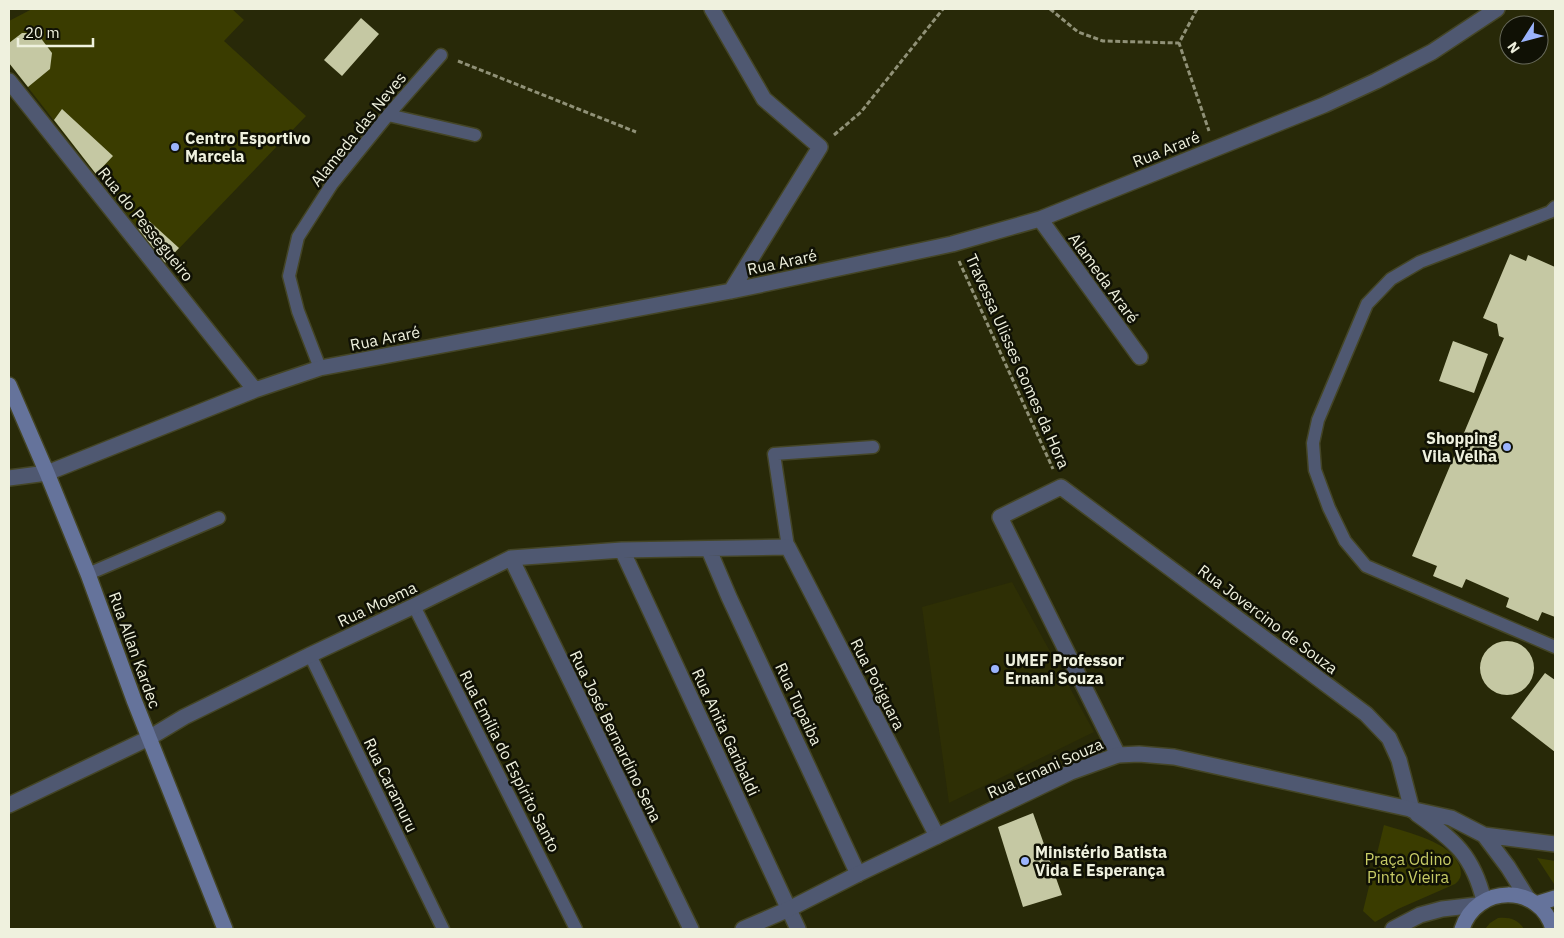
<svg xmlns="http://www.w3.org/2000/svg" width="1564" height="938" font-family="'IBM Plex Sans',sans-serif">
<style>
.built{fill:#2e2f05}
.green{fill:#3a3c00}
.building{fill:#c5c8a3}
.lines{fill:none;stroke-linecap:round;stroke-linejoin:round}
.service-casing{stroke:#444526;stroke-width:15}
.minor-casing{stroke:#444526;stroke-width:18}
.tertiary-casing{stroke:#444526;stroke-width:18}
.secondary-casing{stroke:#444526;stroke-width:18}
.path{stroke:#909177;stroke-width:3;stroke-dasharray:5 2.5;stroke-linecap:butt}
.service{stroke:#4f5871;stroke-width:12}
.minor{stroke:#4f5871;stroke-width:15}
.tertiary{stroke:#4f5871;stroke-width:15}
.secondary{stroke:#65739b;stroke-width:15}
.poi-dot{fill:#9bb4fd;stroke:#101105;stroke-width:2}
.labels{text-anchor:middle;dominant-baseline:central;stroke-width:5;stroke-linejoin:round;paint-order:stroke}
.street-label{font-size:16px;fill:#eff1de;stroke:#101105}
.poi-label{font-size:16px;font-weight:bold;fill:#eff1de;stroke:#101105;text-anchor:start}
.park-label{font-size:16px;fill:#c8cc66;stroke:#101105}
</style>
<rect width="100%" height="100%" fill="#282908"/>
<path class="built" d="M 1012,582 L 1094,732 L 949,803 L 922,607 Z"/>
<path class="green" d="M 32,9 L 232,9 L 244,20 L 224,41 L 306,116 L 165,263 L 9,63 L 9,21 Z
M 1384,825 C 1408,833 1451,841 1460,867 C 1462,875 1461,879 1455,884 L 1398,909 L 1375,922 L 1363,911 Z
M 1537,858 L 1555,861 L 1555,884 L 1554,884 Z
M 1498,918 C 1509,917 1518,919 1524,929 L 1485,929 L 1490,923 Z"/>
<path class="building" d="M 361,18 L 379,34 L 342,76 L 324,60 Z
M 22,33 L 37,33 L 52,53 L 50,69 L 28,87 L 9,63 L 9,43 Z
M 62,109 L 113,156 L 96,174 L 54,120 Z
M 147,219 L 179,248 L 165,263 L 138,229 Z
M 1510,254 L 1526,261 L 1528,255 L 1555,267 L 1555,617 L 1542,612 L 1538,621 L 1506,607 L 1509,598 L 1466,579 L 1462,588 L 1433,576 L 1437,566 L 1412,556 L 1504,338 L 1499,336 L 1497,324 L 1483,318 Z
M 1453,341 L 1488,354 L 1474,393 L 1439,381 Z
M1480 668a27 27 0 1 1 54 0a27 27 0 1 1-54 0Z
M 1545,673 L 1555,680 L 1555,752 L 1511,718 Z
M 1033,813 L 1062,895 L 1023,907 L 998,827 Z"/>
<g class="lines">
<defs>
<path id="service" d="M 388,115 L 475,135
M 1555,207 L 1550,212 L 1420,262 L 1391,279 L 1367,304 L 1318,420 L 1313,443 L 1315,470 L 1329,508 L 1345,541 L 1366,566 L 1555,647
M 320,368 L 298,311 L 289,276 L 298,237 L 332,184 L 388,115 L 441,55
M 788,547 L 774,454 L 873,447
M 88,574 L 219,518
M 414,606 L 576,929
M 310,655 L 443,929"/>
<path id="minor" d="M 712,9 L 764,99 L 820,147 L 731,291
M 9,81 L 255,390
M 1040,219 L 1140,357
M 9,478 L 47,473 L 255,390 L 320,368 L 731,291 L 952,244 L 1040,219 L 1324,105 L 1376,81 L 1432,52 L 1497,9
M 622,550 L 798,929
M 709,550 L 729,597 L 858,874
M 511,558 L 691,929
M 149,738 L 184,717 L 310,655 L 414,606 L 511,558 L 622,550 L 788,547 L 937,836
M 1118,755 L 1000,517 L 1061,487 L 1366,714 L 1389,738 L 1399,760 L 1412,810
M 1393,929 L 1420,915 L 1442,909 L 1477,905"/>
<path id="tertiary" d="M 9,805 L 149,738
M 1417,814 C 1454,840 1473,855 1484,901
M 1484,835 L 1555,844
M 743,929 L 789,909 L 858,874 L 1071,772 L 1118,755 L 1139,754 L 1174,757 L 1451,818 L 1484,835 L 1508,867 L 1528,899"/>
<path id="secondary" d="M 9,385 L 47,473 L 88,574 L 134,700 L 225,929
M 1536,904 L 1555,898
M 1462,929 C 1476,884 1540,883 1553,929"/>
</defs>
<use href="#service" class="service-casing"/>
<use href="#minor" class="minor-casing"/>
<use href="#tertiary" class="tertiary-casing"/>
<use href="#secondary" class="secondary-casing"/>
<path class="path" d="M 1050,9 L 1078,32 L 1103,41 L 1179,43
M 1197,9 L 1179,43 L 1209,131
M 458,61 L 636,132
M 834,135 L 861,112 L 943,9
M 959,261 L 1053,469"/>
<use href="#service" class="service"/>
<use href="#minor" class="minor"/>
<use href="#tertiary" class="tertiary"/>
<use href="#secondary" class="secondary"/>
</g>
<g class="poi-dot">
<circle cx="175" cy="147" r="5"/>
<circle cx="1507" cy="447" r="5"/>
<circle cx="995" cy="669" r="5"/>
<circle cx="1025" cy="861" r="5"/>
</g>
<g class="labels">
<g class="street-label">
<text transform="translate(358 129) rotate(-51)">Alameda das Neves</text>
<text transform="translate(1166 149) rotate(-22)">Rua Araré</text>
<text transform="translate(146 224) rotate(51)">Rua do Pessegueiro</text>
<text transform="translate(782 262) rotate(-12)">Rua Araré</text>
<text transform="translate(1104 278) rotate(54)">Alameda Araré</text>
<text transform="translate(385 338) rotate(-11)">Rua Araré</text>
<text transform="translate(1018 361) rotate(66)">Travessa Ulisses Gomes da Hora</text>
<text transform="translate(377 604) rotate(-25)">Rua Moema</text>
<text transform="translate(1268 619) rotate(37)">Rua Jovercino de Souza</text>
<text transform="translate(135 650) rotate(70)">Rua Allan Kardec</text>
<text transform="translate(878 684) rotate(63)">Rua Potiguara</text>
<text transform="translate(799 704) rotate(65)">Rua Tupaiba</text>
<text transform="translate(726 732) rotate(65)">Rua Anita Garibaldi</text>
<text transform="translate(616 736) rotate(64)">Rua José Bernardino Sena</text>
<text transform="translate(510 761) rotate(63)">Rua Emília do Espírito Santo</text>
<text transform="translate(1045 768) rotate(-24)">Rua Ernani Souza</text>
<text transform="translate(391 785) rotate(64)">Rua Caramuru</text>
</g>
<g class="poi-label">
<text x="185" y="138">Centro Esportivo<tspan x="185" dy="18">Marcela</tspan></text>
<text x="1497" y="438" text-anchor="end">Shopping<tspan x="1497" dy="18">Vila Velha</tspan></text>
<text x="1005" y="660">UMEF Professor<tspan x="1005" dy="18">Ernani Souza</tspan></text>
<text x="1035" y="852">Ministério Batista<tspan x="1035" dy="18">Vida E Esperança</tspan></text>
</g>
<g class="park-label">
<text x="1408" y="859">Praça Odino<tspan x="1408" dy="18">Pinto Vieira</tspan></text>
</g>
</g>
<rect width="1564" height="938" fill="none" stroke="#eff1de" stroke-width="20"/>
<g transform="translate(1524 40) rotate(234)"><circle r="24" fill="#101105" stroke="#696b5c"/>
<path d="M0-4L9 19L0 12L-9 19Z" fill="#9bb4fd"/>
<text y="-8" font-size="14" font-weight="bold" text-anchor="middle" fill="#eff1de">N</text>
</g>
<path d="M18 38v8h75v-8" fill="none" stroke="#eff1de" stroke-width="2.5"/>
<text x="25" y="38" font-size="15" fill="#eff1de" stroke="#101105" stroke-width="4" paint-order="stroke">20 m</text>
</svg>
